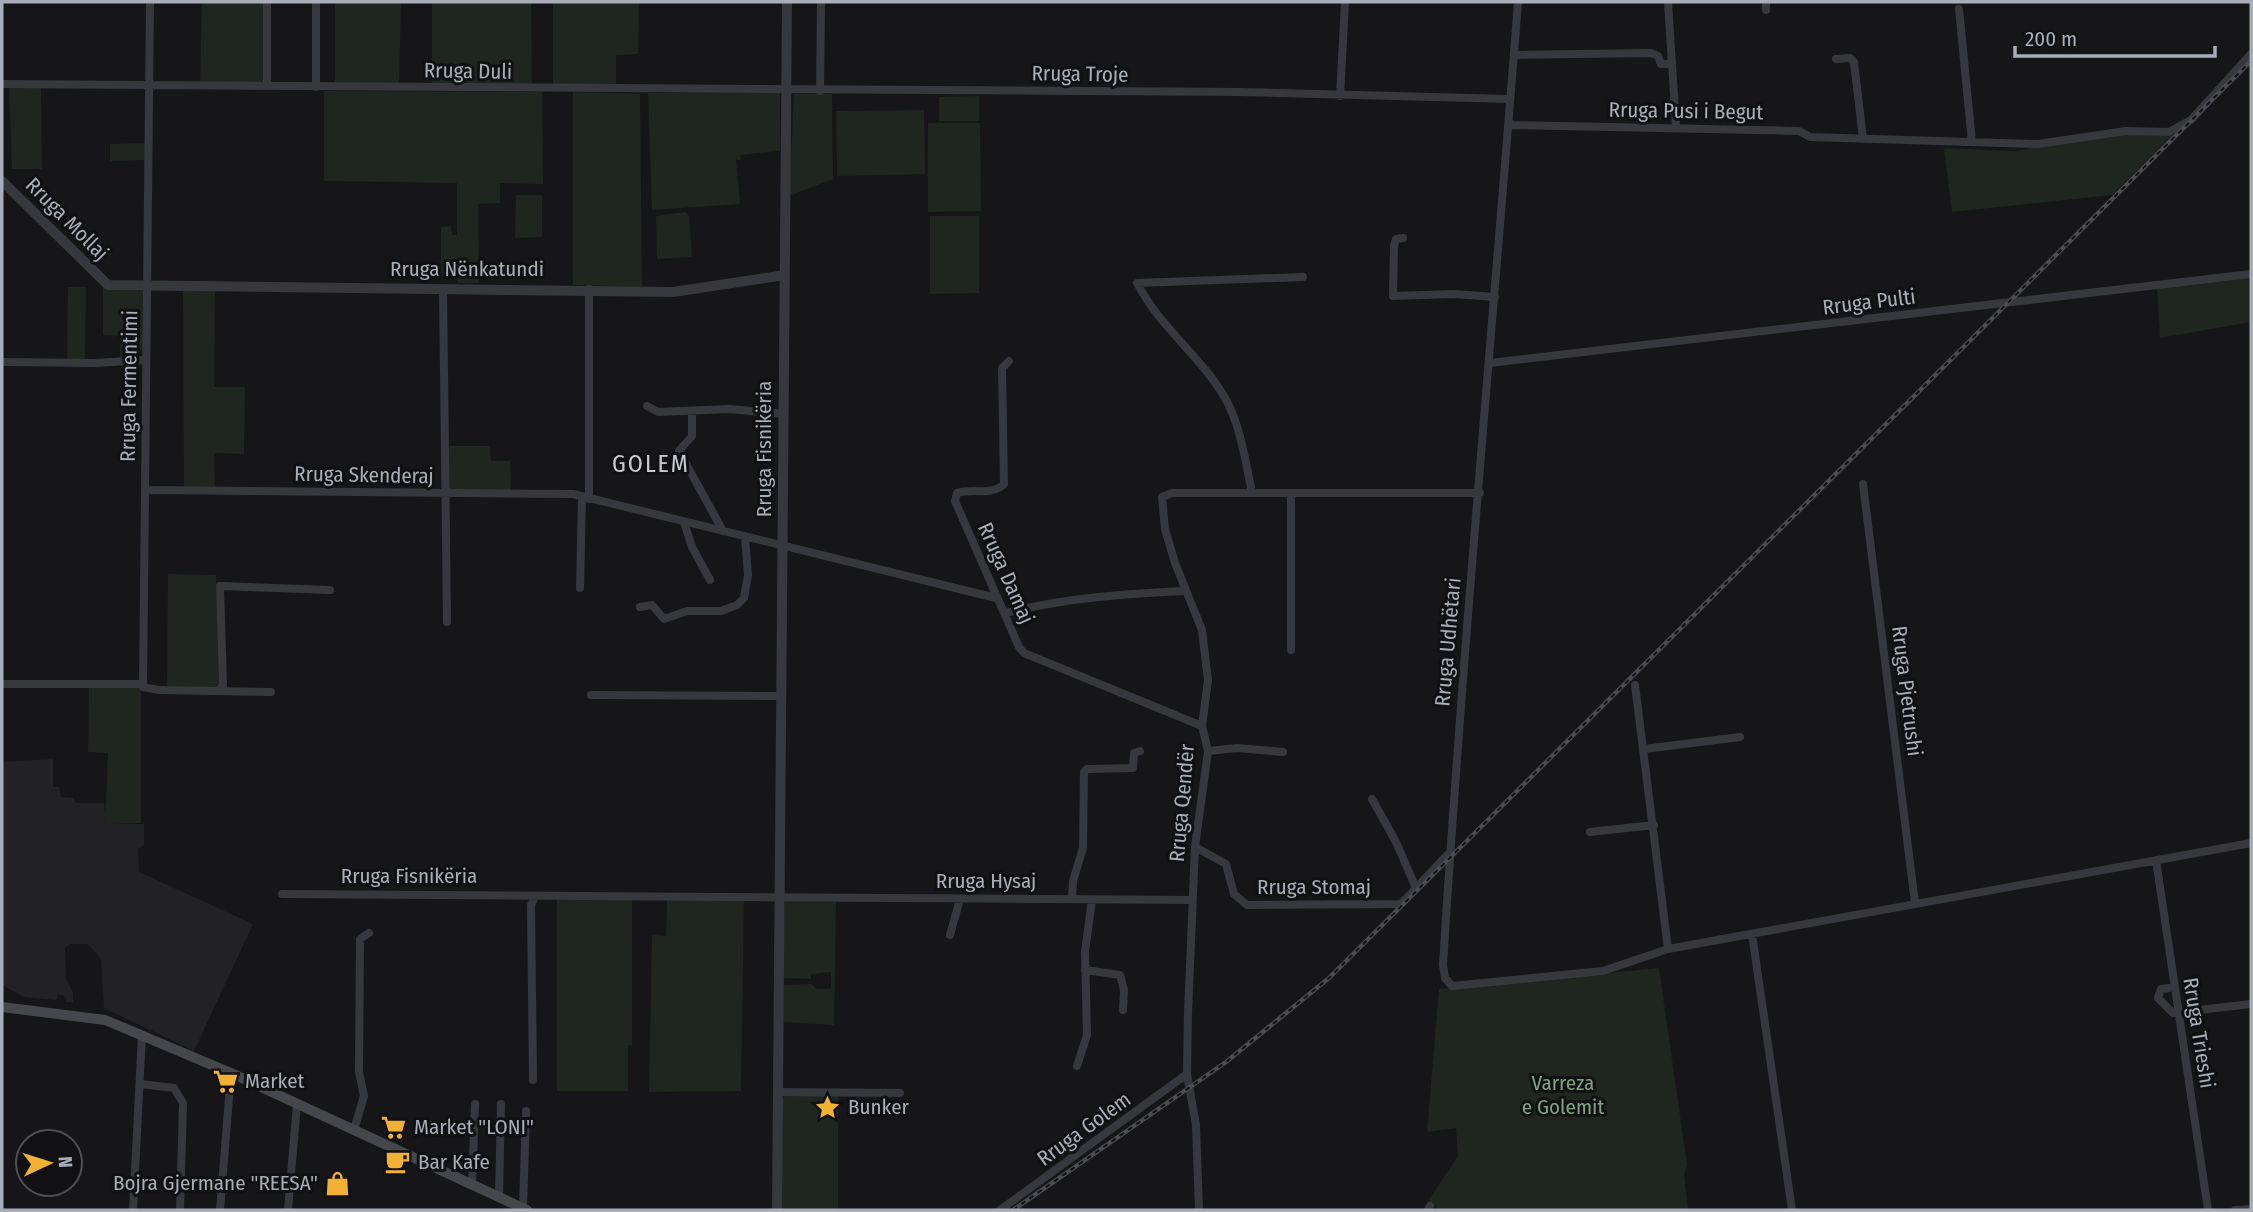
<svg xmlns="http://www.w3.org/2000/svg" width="2253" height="1212" font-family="'Fira Sans Condensed',sans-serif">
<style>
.built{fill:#222225}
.green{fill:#1e261f}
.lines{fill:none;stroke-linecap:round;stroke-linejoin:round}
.minor{stroke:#37383d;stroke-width:8}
.tertiary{stroke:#37383d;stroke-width:10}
.secondary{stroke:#45474d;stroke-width:10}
.rail-casing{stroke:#4a4c52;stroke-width:4.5}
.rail{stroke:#111113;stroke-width:2;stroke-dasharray:5;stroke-linecap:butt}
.labels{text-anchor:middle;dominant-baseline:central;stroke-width:6;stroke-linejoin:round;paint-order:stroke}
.street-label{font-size:21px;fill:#a8adb8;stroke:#111113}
.poi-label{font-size:21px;fill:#a8adb8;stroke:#111113;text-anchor:start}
.park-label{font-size:21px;fill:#7fa381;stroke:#111113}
.quarter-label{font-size:24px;letter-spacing:2px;fill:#c9ccd4;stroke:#111113}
</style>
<rect width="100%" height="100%" fill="#161618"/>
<path class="built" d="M 53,759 L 53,787 L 59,787 L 61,797 L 73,798 L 76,803 L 104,803 L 106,824 L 144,824 L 144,845 L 138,849 L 139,872 L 253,924 L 194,1051 L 104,1008 L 101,959 L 88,944 L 70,944 L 65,948 L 66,979 L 73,992 L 73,1002 L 66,1002 L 63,995 L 58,994 L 56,1000 L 24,997 L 2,985 L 2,762 Z"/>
<path class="green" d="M 202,2 L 266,2 L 264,84 L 200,84 Z
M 335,2 L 401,2 L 399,85 L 335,84 Z
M 432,2 L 531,2 L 532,86 L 432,86 Z
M 553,2 L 639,2 L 638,54 L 616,55 L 616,87 L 553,86 Z
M 9,87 L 41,88 L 42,169 L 12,169 Z
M 324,91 L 542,92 L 543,184 L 500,183 L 500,203 L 478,204 L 479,283 L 458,283 L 457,276 L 441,277 L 441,227 L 451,226 L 452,235 L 457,235 L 457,183 L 324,181 Z
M 573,92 L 640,94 L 642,287 L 573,285 Z
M 648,93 L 780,93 L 780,151 L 740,155 L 741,160 L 736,160 L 740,204 L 652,210 Z
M 794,94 L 832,94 L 833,179 L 789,196 Z
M 979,96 L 979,121 L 939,121 L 939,97 Z
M 924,110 L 925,174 L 837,176 L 836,111 Z
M 928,123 L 980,123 L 981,211 L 928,212 Z
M 2122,135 L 2174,135 L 2112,195 L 1952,212 L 1944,148 L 2019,151 L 2045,144 Z
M 146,143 L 145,160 L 110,161 L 110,144 Z
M 516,195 L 542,195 L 542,237 L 515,238 Z
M 686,212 L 689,216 L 692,257 L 657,259 L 656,216 Z
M 930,216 L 979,216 L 979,293 L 930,294 Z
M 2251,275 L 2251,322 L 2160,338 L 2157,287 Z
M 68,287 L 86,287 L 85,361 L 67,361 Z
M 103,288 L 143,291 L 143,347 L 136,359 L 120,359 L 120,336 L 103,335 Z
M 183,291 L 215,291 L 214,387 L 245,387 L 244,454 L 214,453 L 215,488 L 184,487 Z
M 447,446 L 490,446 L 491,461 L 510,461 L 511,491 L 446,489 Z
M 168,574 L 216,575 L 219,687 L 167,689 Z
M 89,687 L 141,687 L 141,823 L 105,824 L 108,753 L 88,752 Z
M 557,899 L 632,899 L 632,1045 L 628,1046 L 628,1091 L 557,1091 Z
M 744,899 L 741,1091 L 649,1092 L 652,935 L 666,936 L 667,900 Z
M 785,901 L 836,902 L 834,1025 L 783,1022 L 784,985 L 811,984 L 817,989 L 831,989 L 831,972 L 811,974 L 811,979 L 783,978 Z
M 1659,968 L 1687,1165 L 1684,1174 L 1688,1210 L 1437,1210 L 1436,1205 L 1428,1206 L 1428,1201 L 1458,1156 L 1456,1128 L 1427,1132 L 1439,989 Z
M 785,1096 L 838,1096 L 838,1210 L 780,1210 L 782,1098 Z"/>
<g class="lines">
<path class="minor" d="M 150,2 L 143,687 L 159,690 L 271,692
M 1668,2 L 1676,126
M 1766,2 L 1766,10
M 1959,9 L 1972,142
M 1514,55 L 1651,53 L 1658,56 L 1661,64 L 1672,64
M 1836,59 L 1850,58 L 1854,62 L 1863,139
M 2,84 L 1240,92 L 1510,99
M 267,86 L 267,2
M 316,87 L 316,2
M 820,91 L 821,2
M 1340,96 L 1345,2
M 1508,125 L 1799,131 L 1810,137 L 2038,144 L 2126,131 L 2169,132 L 2191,120 L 2251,54
M 1403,238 L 1396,239 L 1394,246 L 1393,296 L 1454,294 L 1495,297
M 443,288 L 447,622
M 1009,361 L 1002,368 L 1004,484 C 994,496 971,488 957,493 L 955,501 L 1019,647 L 1024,653 L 1202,726
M 2,362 L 95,363 L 146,360
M 1490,363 L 2251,274
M 647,406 L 658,412 L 730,409 L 784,414
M 692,411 L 692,436 L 679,451 L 723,531
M 1863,484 L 1915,903
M 145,490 L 573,494 L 996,598
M 1252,492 C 1245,461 1241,426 1225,398 C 1201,356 1161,329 1137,283 L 1303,277
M 1291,493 L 1291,650
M 589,499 L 589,289
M 684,522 L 692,547 L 710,580
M 580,588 L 582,497
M 640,607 L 652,605 L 664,619 L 687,611 L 721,611 L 737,605 L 744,598 L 748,575 L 745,537
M 1006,613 C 1064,598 1124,594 1183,591
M 2,684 L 143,684
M 1635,685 L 1668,949
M 219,691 L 223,685 L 220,586 L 330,590
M 591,695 L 781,696
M 1644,749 L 1740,737
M 1208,751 L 1237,748 L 1283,752
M 1372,799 L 1396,842 L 1416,888
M 1590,832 L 1654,825
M 1195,847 L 1226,864 L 1234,894 L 1247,905 L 1401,904 L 1451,851
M 2156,860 L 2208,1210
M 282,894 L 1192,900
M 1072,899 L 1073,881 L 1083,848 L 1084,772 L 1087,769 L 1133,768 L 1134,753 L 1140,751
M 1752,934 L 1792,1210
M 950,935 L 960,899
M 1085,970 L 1120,975 L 1124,990 L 1123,1010
M 1452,986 L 1445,978 L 1443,965 C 1463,644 1493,323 1518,2
M 1452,986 L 1603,971 L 1668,949 L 2251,843
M 2169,988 L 2161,989 L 2158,998 L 2173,1013 L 2251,1004
M 1077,1066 L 1087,1035 L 1085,952 L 1092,900
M 533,1080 L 531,905 L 535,896
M 140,1084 L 174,1088 L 183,1103 L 180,1210
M 778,1092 L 900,1093
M 354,1130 L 364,1096 L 359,1072 L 360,939 L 369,933
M 472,1185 L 475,1104
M 499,1197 L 501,1104
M 523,1209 L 526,1111
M 133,1210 L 142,1035
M 220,1210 L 231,1073
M 288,1210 L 297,1104
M 1000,1210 L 1187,1074
M 1199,1210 L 1196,1125 L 1187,1074 L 1188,1013 L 1195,847 L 1208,751 L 1202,726 L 1208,680 L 1202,630 L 1175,563 L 1165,529 L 1162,497 L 1172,493 L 1480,493
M 1428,1210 L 1430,1206
M 2235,1210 L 2251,1209"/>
<path class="tertiary" d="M 2,181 L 108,285 L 673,292 L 785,275
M 777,1210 L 787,2"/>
<path class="secondary" d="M 2,1007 L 105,1020 L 231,1073 L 527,1210"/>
<defs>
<path id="rail" d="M 1013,1210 L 1226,1062 L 1329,978 L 2251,61"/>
</defs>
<use href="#rail" class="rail-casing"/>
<use href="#rail" class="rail"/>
</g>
<defs>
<symbol id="supermarket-bare" viewBox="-9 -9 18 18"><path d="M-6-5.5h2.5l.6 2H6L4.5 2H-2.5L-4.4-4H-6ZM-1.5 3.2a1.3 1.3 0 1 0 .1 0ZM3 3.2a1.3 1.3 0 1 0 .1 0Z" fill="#f2b134" stroke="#111113" stroke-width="2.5" paint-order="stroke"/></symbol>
<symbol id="sight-bare" viewBox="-9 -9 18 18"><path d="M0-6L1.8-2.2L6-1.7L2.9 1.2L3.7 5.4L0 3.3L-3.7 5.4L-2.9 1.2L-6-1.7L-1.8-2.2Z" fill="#f2b134" stroke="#111113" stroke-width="2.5" paint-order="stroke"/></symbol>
<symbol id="cafe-bare" viewBox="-9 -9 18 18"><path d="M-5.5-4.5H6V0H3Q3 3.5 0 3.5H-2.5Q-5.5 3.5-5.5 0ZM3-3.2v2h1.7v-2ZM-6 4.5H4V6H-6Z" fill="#f2b134" stroke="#111113" stroke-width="2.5" paint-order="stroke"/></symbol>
<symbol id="shop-bare" viewBox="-9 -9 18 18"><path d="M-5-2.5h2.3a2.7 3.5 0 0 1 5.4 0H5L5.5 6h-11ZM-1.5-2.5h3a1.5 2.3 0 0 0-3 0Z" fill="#f2b134" stroke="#111113" stroke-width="2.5" paint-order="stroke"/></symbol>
</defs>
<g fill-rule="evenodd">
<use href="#supermarket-bare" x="208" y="1064" width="35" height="35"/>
<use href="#sight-bare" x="810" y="1090" width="35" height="35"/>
<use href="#supermarket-bare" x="376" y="1110" width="35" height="35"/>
<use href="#cafe-bare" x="380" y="1144" width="35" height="35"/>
<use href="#shop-bare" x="320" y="1166" width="35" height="35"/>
</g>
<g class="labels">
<g class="street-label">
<text transform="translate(468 71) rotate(1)">Rruga Duli</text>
<text transform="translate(1080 74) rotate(1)">Rruga Troje</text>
<text transform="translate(1686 111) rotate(1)">Rruga Pusi i Begut</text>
<text transform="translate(67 219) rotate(45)">Rruga Mollaj</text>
<text x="467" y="269">Rruga Nënkatundi</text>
<text transform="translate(1869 302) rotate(-7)">Rruga Pulti</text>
<text transform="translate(129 386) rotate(-89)">Rruga Fermentimi</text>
<text transform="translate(764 449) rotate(-90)">Rruga Fisnikëria</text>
<text transform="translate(364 475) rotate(1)">Rruga Skenderaj</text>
<text transform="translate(1006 573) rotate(66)">Rruga Damaj</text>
<text transform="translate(1448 642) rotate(-85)">Rruga Udhëtari</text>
<text transform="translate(1907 691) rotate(83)">Rruga Pjetrushi</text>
<text transform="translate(1182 803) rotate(-85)">Rruga Qendër</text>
<text x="409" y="876">Rruga Fisnikëria</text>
<text x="986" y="881">Rruga Hysaj</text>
<text x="1314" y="887">Rruga Stomaj</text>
<text transform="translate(2199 1033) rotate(81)">Rruga Trieshi</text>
<text transform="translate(1084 1129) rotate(-36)">Rruga Golem</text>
</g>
<g class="poi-label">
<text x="245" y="1081">Market</text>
<text x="848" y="1107">Bunker</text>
<text x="414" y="1127">Market "LONI"</text>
<text x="418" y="1162">Bar Kafe</text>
<text x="318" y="1183" text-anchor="end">Bojra Gjermane "REESA"</text>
</g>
<g class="park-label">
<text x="1563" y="1083">Varreza<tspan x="1563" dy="24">e Golemit</tspan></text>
</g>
<g class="quarter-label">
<text x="651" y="464">GOLEM</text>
</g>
</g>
<rect width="2253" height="1212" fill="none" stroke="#a8adb8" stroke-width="7"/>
<g transform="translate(49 1163) rotate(86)"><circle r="33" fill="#111113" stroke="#4d4f55" stroke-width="2"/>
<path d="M0-5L12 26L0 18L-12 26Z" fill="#f2b134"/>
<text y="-10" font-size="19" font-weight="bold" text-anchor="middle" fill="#a8adb8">N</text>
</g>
<path d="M2015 46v10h200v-10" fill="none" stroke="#a8adb8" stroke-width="3.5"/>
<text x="2025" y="46" font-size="21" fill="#a8adb8" stroke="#111113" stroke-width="5" paint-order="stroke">200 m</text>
</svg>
